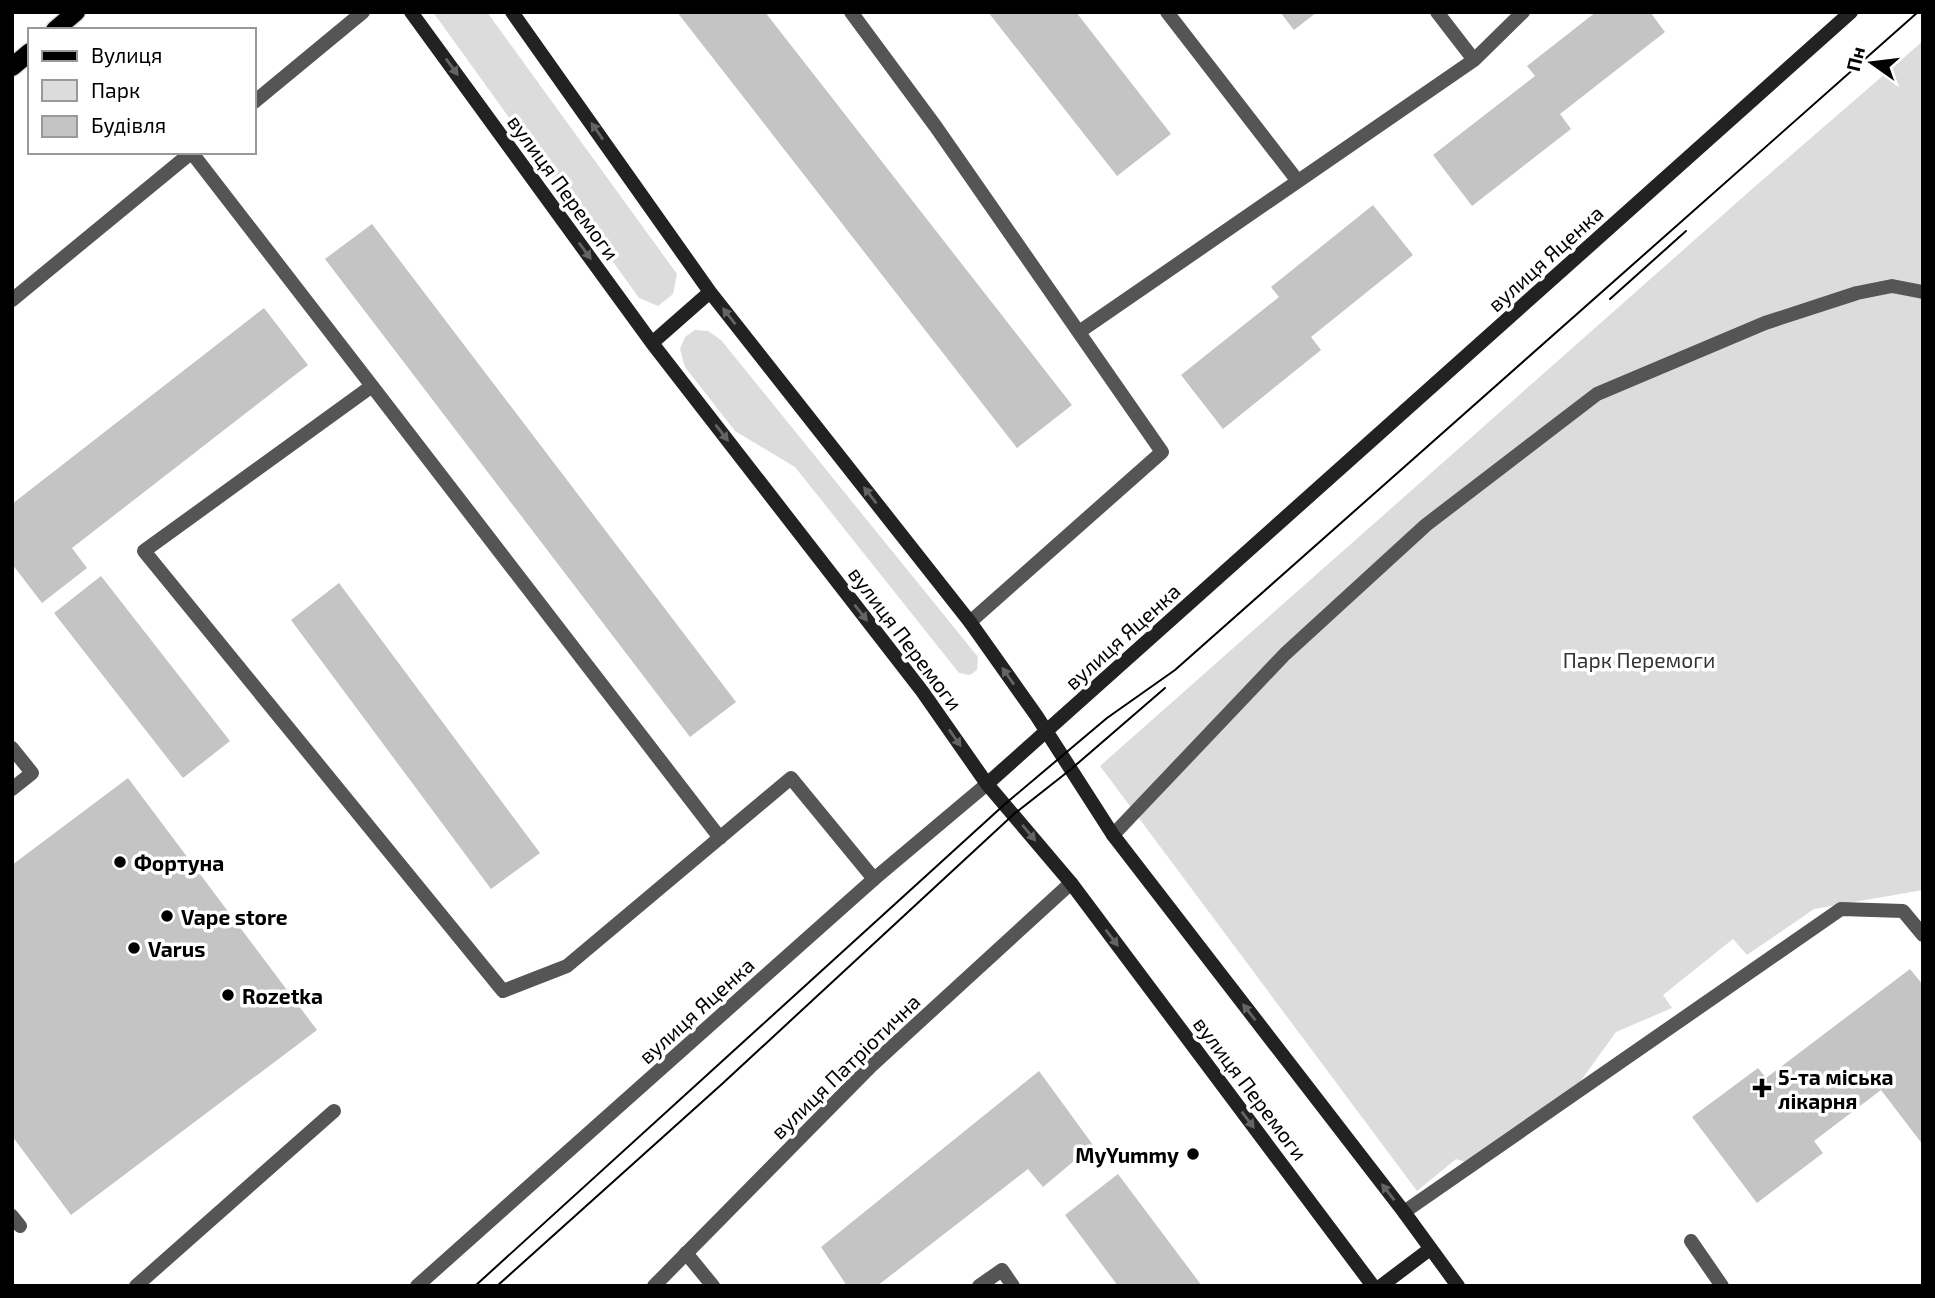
<svg xmlns="http://www.w3.org/2000/svg" width="1935" height="1298" font-family="'Exo 2',sans-serif">
<style>
.green{fill:#dcdcdc}
.building{fill:#c4c4c4}
.lines{fill:none;stroke-linecap:round;stroke-linejoin:round}
.primary-casing{stroke:#dbdbdb;stroke-width:21}
.service{stroke:#555;stroke-width:14}
.minor{stroke:#555;stroke-width:14}
.tertiary{stroke:#555;stroke-width:14}
.secondary{stroke:#222;stroke-width:14}
.primary{stroke:#000;stroke-width:18}
.tram{stroke:#000;stroke-width:2}
.oneway{fill:#646464}
.poi-dot{fill:#000;stroke:#fff;stroke-width:2.5}
.labels{text-anchor:middle;dominant-baseline:central;stroke-width:7;stroke-linejoin:round;paint-order:stroke}
.street-label{font-size:21px;fill:#000;stroke:#fff}
.park-label{font-size:21px;fill:#333;stroke:#fff}
.poi-label{font-size:21px;font-weight:bold;fill:#000;stroke:#fff;text-anchor:start}
</style>
<rect width="100%" height="100%" fill="#fff"/>
<path class="green" d="M 433,12 L 487,12 L 677,274 L 673,294 L 658,306 L 639,298 Z
M 1923,41 L 1923,890 L 1814,909 L 1747,955 L 1733,939 L 1663,995 L 1672,1008 L 1616,1032 L 1559,1111 L 1468,1163 L 1456,1159 L 1417,1191 L 1100,766 L 1760,182 Z
M 695,330 L 708,331 L 721,340 L 978,657 L 977,670 L 970,675 L 959,673 L 795,467 L 735,431 L 685,367 L 680,349 L 685,337 Z"/>
<path class="building" d="M 677,12 L 765,12 L 1072,405 L 1017,448 Z
M 988,12 L 1076,12 L 1171,134 L 1117,176 Z
M 1280,12 L 1317,12 L 1294,30 Z
M 1596,12 L 1650,12 L 1665,32 L 1560,114 L 1571,129 L 1472,206 L 1433,155 L 1535,76 L 1527,66 Z
M 1373,205 L 1413,255 L 1311,337 L 1321,350 L 1223,429 L 1181,375 L 1279,297 L 1271,287 Z
M 372,224 L 736,702 L 690,737 L 325,259 Z
M 264,308 L 308,365 L 72,548 L 87,568 L 42,603 L 12,564 L 12,504 Z
M 101,576 L 230,741 L 183,778 L 54,613 Z
M 339,583 L 540,853 L 491,889 L 291,620 Z
M 128,778 L 317,1030 L 71,1215 L 12,1136 L 12,865 Z
M 1910,969 L 1923,985 L 1923,1145 L 1881,1090 L 1814,1141 L 1823,1153 L 1757,1203 L 1692,1117 L 1758,1068 L 1766,1078 Z
M 1039,1071 L 1093,1145 L 1043,1187 L 1028,1169 L 877,1286 L 847,1286 L 821,1247 Z
M 1118,1174 L 1202,1286 L 1118,1286 L 1065,1215 Z"/>
<g class="lines">
<defs>
<path id="primary" d="M 55,30 L 76,12
M 12,67 L 30,52"/>
</defs>
<use href="#primary" class="primary-casing"/>
<path class="service" d="M 851,12 L 936,127 L 1162,452 L 970,622
M 1167,12 L 1297,180
M 1437,12 L 1474,60
M 192,153 L 372,386 L 144,551 L 503,991 L 567,966 L 791,778 L 874,879
M 1079,332 L 1474,60 L 1523,12
M 372,386 L 720,838
M 12,748 L 32,773 L 12,789
M 1113,835 L 1285,654 L 1426,525 L 1597,394 L 1765,323 L 1857,293 L 1892,286 L 1923,292
M 1404,1212 L 1841,909 L 1903,911 L 1923,935
M 12,1216 L 20,1226
M 1691,1241 L 1722,1286
M 686,1253 L 713,1286
M 136,1286 L 334,1111
M 979,1286 L 1002,1270 L 1013,1286"/>
<path class="minor" d="M 417,1286 L 874,879 L 987,784
M 654,1286 L 871,1066 L 1071,883"/>
<path class="tertiary" d="M 254,102 L 363,12
M 12,300 L 192,152"/>
<path class="secondary" d="M 411,12 L 652,343 L 922,691 L 987,784 L 1071,883 L 1373,1286
M 512,12 L 710,292 L 970,622 L 1036,715 L 1113,835 L 1404,1212 L 1458,1286
M 652,343 L 710,292
M 987,784 L 1851,12
M 1381,1286 L 1430,1249"/>
<use href="#primary" class="primary"/>
<path class="tram" d="M 1610,299 L 1686,231
M 475,1286 L 1005,804 L 1107,718 L 1175,670 L 1918,12
M 497,1286 L 722,1084 L 1014,814 L 1070,770 L 1165,688"/>
</g>
<defs><path id="oneway-solid" d="M-6-.8H1V-3.2L6.5 0L1 3.2V.8H-6Z" transform="scale(1.75)"/></defs>
<g class="oneway">
<use href="#oneway-solid" transform="translate(452 67) rotate(54)"/>
<use href="#oneway-solid" transform="translate(597 131) rotate(-125)"/>
<use href="#oneway-solid" transform="translate(585 251) rotate(54)"/>
<use href="#oneway-solid" transform="translate(729 316) rotate(-128)"/>
<use href="#oneway-solid" transform="translate(722 433) rotate(52)"/>
<use href="#oneway-solid" transform="translate(870 495) rotate(-128)"/>
<use href="#oneway-solid" transform="translate(861 613) rotate(52)"/>
<use href="#oneway-solid" transform="translate(1008 676) rotate(-125)"/>
<use href="#oneway-solid" transform="translate(955 738) rotate(55)"/>
<use href="#oneway-solid" transform="translate(1029 833) rotate(50)"/>
<use href="#oneway-solid" transform="translate(1112 938) rotate(53)"/>
<use href="#oneway-solid" transform="translate(1249 1012) rotate(-128)"/>
<use href="#oneway-solid" transform="translate(1248 1120) rotate(53)"/>
<use href="#oneway-solid" transform="translate(1388 1192) rotate(-128)"/>
</g>
<g class="poi-dot">
<circle cx="120" cy="862" r="7"/>
<circle cx="167" cy="916" r="7"/>
<circle cx="134" cy="948" r="7"/>
<circle cx="228" cy="995" r="7"/>
<path d="M1758.5 1077.5h7v7h7v7h-7v7h-7v-7h-7v-7h7z"/>
<circle cx="1193" cy="1154" r="7"/>
</g>
<g class="labels">
<g class="street-label">
<text transform="translate(564 187) rotate(54)">вулиця Перемоги</text>
<text transform="translate(1545 258) rotate(-42)">вулиця Яценка</text>
<text transform="translate(1122 636) rotate(-42)">вулиця Яценка</text>
<text transform="translate(906 638) rotate(53)">вулиця Перемоги</text>
<text transform="translate(696 1010) rotate(-42)">вулиця Яценка</text>
<text transform="translate(845 1066) rotate(-44)">вулиця Патріотична</text>
<text transform="translate(1251 1088) rotate(53)">вулиця Перемоги</text>
</g>
<g class="park-label">
<text x="1639" y="659">Парк Перемоги</text>
</g>
<g class="poi-label">
<text x="134" y="862">Фортуна</text>
<text x="181" y="916">Vape store</text>
<text x="148" y="948">Varus</text>
<text x="242" y="995">Rozetka</text>
<text x="1778" y="1076">5-та міська<tspan x="1778" dy="24">лікарня</tspan></text>
<text x="1179" y="1154" text-anchor="end">MyYummy</text>
</g>
</g>
<rect width="1935" height="1298" fill="none" stroke="#000000" stroke-width="28"/>
<rect x="28" y="28" width="228" height="126" fill="#ffffff" stroke="#999999" stroke-width="2"/>
<rect x="42" y="51" width="35" height="10" fill="#000000" stroke="#999999" stroke-width="2"/>
<text x="91" y="63" font-size="21" fill="#000000">Вулиця</text>
<rect x="42" y="80" width="35" height="21" fill="#dcdcdc" stroke="#999999" stroke-width="2"/>
<text x="91" y="98" font-size="21" fill="#000000">Парк</text>
<rect x="42" y="116" width="35" height="21" fill="#c4c4c4" stroke="#999999" stroke-width="2"/>
<text x="91" y="133" font-size="21" fill="#000000">Будівля</text>
<g transform="translate(1872 63) rotate(284)" stroke="#ffffff" stroke-width="5" paint-order="stroke">
<path d="M0-5L12 26L0 18L-12 26Z" fill="#000000"/>
<text y="-10" font-size="19" font-weight="bold" text-anchor="middle" fill="#000000">Пн</text>
</g>
</svg>
